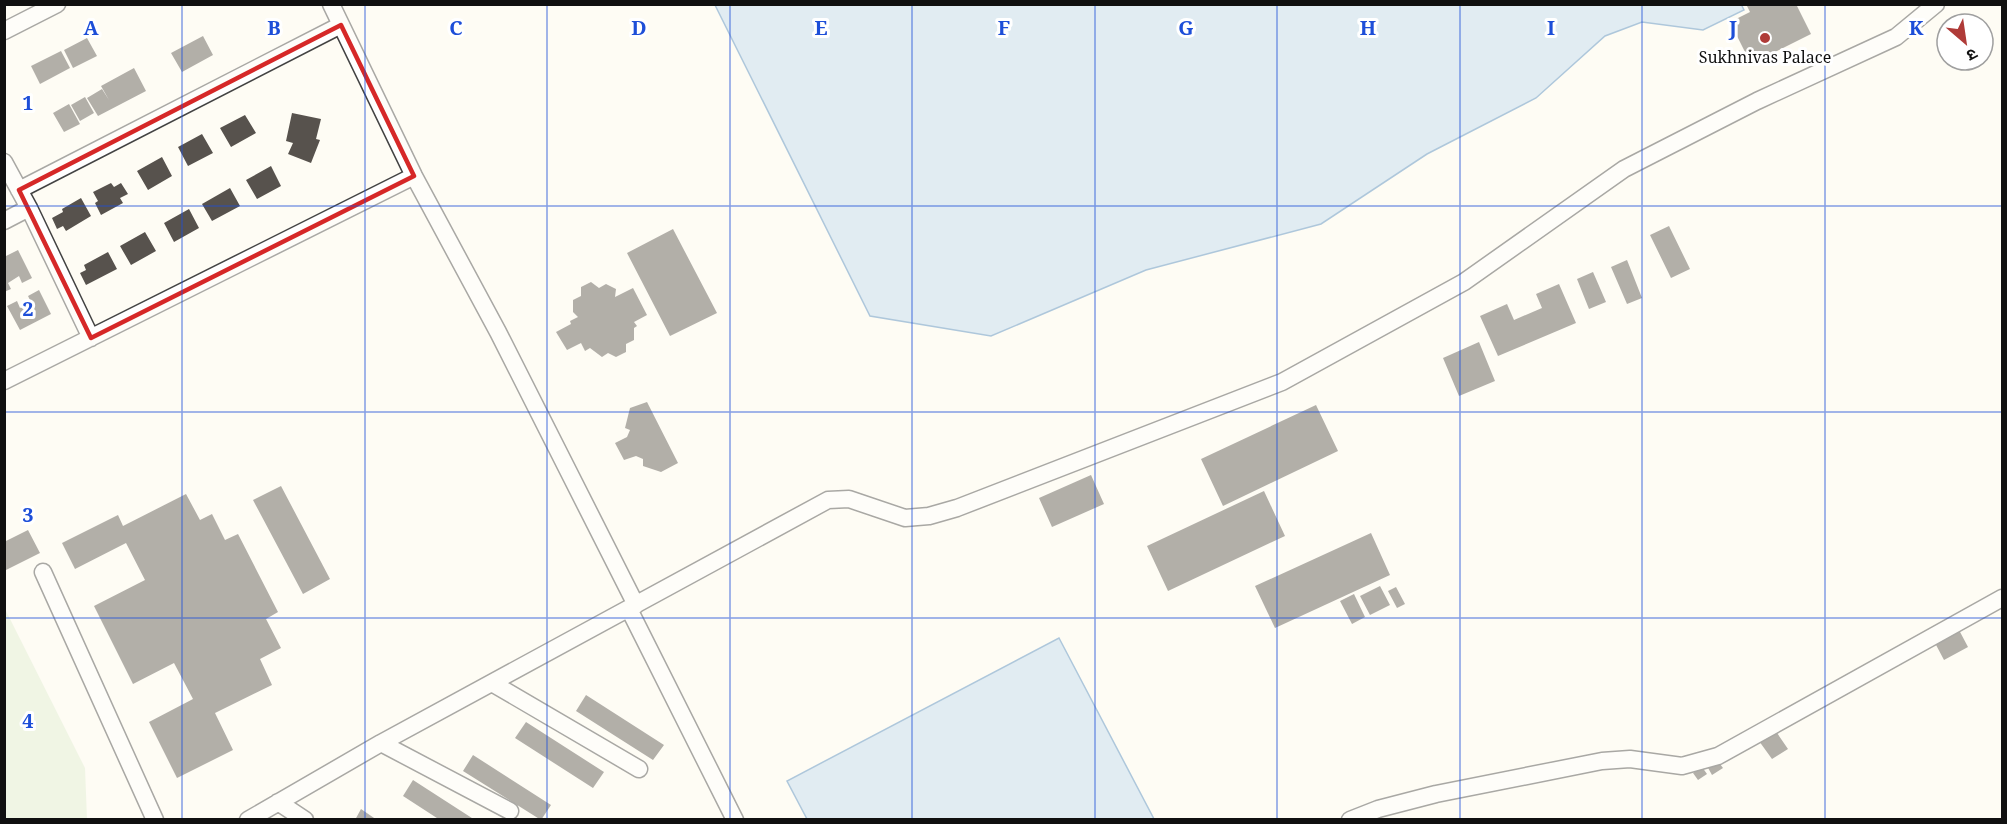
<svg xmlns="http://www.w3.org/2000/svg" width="2007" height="824" font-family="'Noto Serif','Noto Sans Devanagari',serif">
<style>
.pitch{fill:#e1edd1}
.water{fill:#bed9ef;stroke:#4e88bd;stroke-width:1.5}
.building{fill:#57524d}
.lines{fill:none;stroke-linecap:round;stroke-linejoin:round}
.street-casing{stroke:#434343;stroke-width:19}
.street{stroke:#fff;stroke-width:16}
.marked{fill:none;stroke:#d62828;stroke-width:4.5;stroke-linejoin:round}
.grid{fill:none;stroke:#1d4ed8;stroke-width:1.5;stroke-opacity:0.55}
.poi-dot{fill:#af3b38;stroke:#fff;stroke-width:2}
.labels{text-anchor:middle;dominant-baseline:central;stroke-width:6;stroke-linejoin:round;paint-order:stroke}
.poi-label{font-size:16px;fill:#101010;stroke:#fff}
.grid-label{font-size:20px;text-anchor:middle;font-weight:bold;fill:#1d4ed8;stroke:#fff;stroke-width:6;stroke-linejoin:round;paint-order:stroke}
</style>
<rect width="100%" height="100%" fill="#fefcf4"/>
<path class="pitch" d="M 5,609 L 85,768 L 87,819 L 5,819 Z"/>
<path class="water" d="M 1741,4 L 1744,10 L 1703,30 L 1642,22 L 1605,36 L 1536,98 L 1427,154 L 1321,224 L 1146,270 L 991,336 L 870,316 L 715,5 Z
M 1059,638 L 1154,819 L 807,819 L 787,781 Z"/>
<path class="building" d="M 1746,4 L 1796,4 L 1811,34 L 1751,64 L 1730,22 L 1750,12 Z
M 203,36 L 213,55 L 182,72 L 171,53 Z
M 87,38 L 97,56 L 73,68 L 64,50 Z
M 61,51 L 70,68 L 40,84 L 31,66 Z
M 134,68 L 146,91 L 98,116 L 87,98 L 102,89 L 109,100 L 101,86 Z
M 85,97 L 94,113 L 80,121 L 71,105 Z
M 69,104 L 80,124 L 64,132 L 53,113 Z
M 292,113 L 321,119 L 316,139 L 320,140 L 311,163 L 288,154 L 293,143 L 286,141 Z
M 245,115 L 256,133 L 231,147 L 220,128 Z
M 202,134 L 213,153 L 188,166 L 178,147 Z
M 162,157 L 172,176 L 148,190 L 137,171 Z
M 271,166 L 281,186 L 257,199 L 246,180 Z
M 111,183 L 114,187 L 121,183 L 128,194 L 120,198 L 123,203 L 101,215 L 95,203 L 98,201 L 93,192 Z
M 230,188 L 240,206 L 212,221 L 202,204 Z
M 81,198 L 91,216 L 66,231 L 63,226 L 57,229 L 52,218 L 63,212 L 62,209 Z
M 189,209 L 199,228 L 174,242 L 164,223 Z
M 1669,226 L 1690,269 L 1671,278 L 1650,235 Z
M 673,229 L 717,313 L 670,336 L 627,253 Z
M 145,232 L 156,251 L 131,265 L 120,246 Z
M 18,250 L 32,278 L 22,283 L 19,276 L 8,283 L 11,289 L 4,292 L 4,257 Z
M 108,252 L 117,269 L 86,285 L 80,273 L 86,270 L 84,265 Z
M 1627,260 L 1642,298 L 1627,304 L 1611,267 Z
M 1593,272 L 1606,302 L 1589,309 L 1577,279 Z
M 591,282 L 599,288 L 606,284 L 616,289 L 615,297 L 633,288 L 647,315 L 634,322 L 637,326 L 634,328 L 634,340 L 626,344 L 626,352 L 616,357 L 608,353 L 602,357 L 590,348 L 585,351 L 581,343 L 567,350 L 556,332 L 571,324 L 570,321 L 578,317 L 573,312 L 573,300 L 581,296 L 581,287 Z
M 1559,284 L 1576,323 L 1498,356 L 1480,316 L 1507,304 L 1514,320 L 1542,308 L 1536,294 Z
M 39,290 L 51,314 L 20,330 L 7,306 L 17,301 L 20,308 L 31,302 L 28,296 Z
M 1479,342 L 1495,381 L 1459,396 L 1443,358 Z
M 647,402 L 678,463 L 661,472 L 643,466 L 643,459 L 636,456 L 624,460 L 615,443 L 627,437 L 630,430 L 625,428 L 630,408 Z
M 1316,405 L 1338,451 L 1223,506 L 1201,459 Z
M 1091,475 L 1104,504 L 1052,527 L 1039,498 Z
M 281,486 L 330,579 L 303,594 L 253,500 Z
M 1264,491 L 1285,536 L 1168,591 L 1147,546 Z
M 186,494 L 200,520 L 212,514 L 225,540 L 238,534 L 278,612 L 266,619 L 281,648 L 260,659 L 272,685 L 215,713 L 233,750 L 177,778 L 149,722 L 193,699 L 174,663 L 133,684 L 94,606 L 145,580 L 126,543 L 75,569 L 62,543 L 118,515 L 123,526 Z
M 28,530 L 40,553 L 6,570 L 4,567 L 4,542 Z
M 1371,533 L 1390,575 L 1275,628 L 1255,586 Z
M 1380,586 L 1390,605 L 1370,615 L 1360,596 Z
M 1396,587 L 1405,604 L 1397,608 L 1388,591 Z
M 1354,594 L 1365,617 L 1352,624 L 1340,601 Z
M 1959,630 L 1968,647 L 1944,660 L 1935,643 Z
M 586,695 L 664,745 L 653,760 L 576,711 Z
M 526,722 L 604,772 L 593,788 L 515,738 Z
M 1775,730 L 1788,749 L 1772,759 L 1759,741 Z
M 473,755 L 551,805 L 541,820 L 463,771 Z
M 1717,760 L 1723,768 L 1712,775 L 1707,766 Z
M 1702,767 L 1707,774 L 1698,780 L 1693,773 Z
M 413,780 L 475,820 L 440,820 L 403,796 Z
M 361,809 L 377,820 L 355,820 Z"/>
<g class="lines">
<defs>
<path id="street" d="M 331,4 L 414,176 L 498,332 L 636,605
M 4,31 L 57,4
M 4,162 L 29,208 L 91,338
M 19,190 L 341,25
M 4,221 L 29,208
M 4,381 L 414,176
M 43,572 L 155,820
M 629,609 L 735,820
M 492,683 L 639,769
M 381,743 L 510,811
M 278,802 L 305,820
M 248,820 L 381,743 L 828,500 L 849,499 L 905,518 L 929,516 L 957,508 L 1282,382 L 1464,282 L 1624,169 L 1757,101 L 1896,37 L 1936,4
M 1350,820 L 1378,809 L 1436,794 L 1602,761 L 1630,759 L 1682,766 L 1718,756 L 2002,598"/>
</defs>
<use href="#street" class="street-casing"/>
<use href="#street" class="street"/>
</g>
<path d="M0 0H2007V824H0ZM 341,25 L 414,176 L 91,338 L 19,190 Z" fill="#fefcf4" fill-opacity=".55" fill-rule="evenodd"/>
<path class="marked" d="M 341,25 L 414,176 L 91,338 L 19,190 Z"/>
<path class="grid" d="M 182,4 L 182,820M 365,4 L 365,820M 547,4 L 547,820M 730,4 L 730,820M 912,4 L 912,820M 1095,4 L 1095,820M 1277,4 L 1277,820M 1460,4 L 1460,820M 1642,4 L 1642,820M 1825,4 L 1825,820M 4,206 L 2002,206M 4,412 L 2002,412M 4,618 L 2002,618"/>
<circle class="poi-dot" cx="1765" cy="38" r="6"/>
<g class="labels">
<g class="poi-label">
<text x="1765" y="57">Sukhnivas Palace</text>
</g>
</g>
<g class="grid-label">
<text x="91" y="35">A</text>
<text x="274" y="35">B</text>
<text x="456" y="35">C</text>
<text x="639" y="35">D</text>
<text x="821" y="35">E</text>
<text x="1004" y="35">F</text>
<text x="1186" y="35">G</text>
<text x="1368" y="35">H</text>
<text x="1551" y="35">I</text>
<text x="1733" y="35">J</text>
<text x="1916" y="35">K</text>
<text x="28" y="110">1</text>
<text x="28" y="316">2</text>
<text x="28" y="522">3</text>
<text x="28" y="728">4</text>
</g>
<rect width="2007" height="824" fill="none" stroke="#101010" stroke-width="12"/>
<g transform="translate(1965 42) rotate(151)"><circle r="28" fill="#ffffff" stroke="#9f9f9f" stroke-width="1.5"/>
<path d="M0-4.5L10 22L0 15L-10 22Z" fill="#af3b38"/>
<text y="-9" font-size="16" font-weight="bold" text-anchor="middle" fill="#101010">उ</text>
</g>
</svg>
